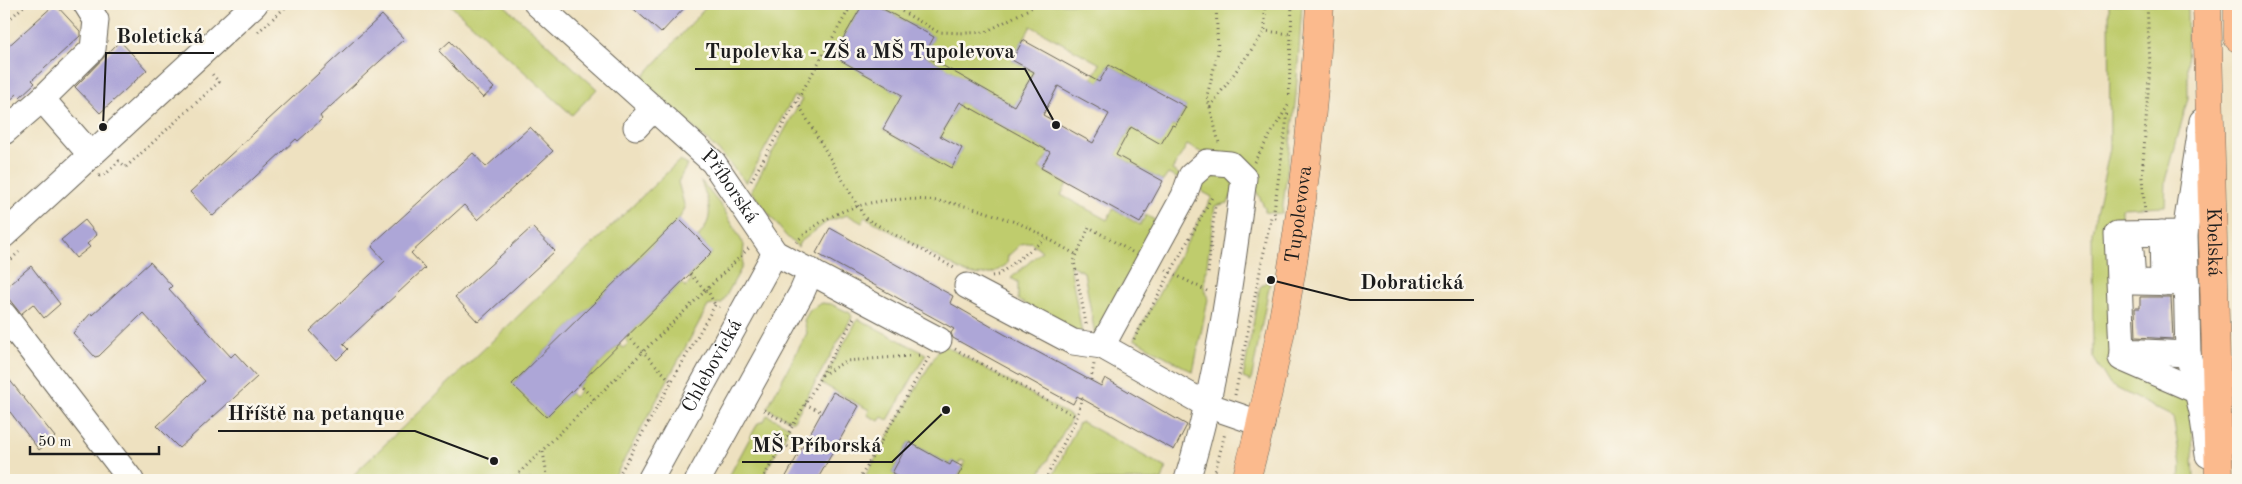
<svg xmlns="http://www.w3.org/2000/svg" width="2242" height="484" font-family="'Old Standard TT',serif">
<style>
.green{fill:#bfcc6d;stroke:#6e7444}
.building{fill:#ada6d7;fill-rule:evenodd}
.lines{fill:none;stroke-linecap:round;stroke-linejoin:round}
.minor-casing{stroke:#666155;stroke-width:27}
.major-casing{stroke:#666155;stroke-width:29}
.highway-casing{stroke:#666155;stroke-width:29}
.path{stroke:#666155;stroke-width:3;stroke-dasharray:1 4;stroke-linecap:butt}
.minor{stroke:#fff;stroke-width:25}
.major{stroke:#fbba8d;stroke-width:28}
.highway{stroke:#fbba8d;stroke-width:28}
.labels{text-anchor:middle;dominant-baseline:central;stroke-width:5;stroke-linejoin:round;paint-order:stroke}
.street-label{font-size:20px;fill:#1c1c1c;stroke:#fbf7ec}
.leader{fill:none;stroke:#1c1c1c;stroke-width:2}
.callout-dot{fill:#1c1c1c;stroke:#fbf7ec;stroke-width:2}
.callout-label{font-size:21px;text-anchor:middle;font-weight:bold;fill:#1c1c1c;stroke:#fbf7ec;stroke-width:5;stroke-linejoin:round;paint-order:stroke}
</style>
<rect width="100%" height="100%" fill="#fbf7ec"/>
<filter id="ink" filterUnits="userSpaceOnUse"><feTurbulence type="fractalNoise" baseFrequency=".02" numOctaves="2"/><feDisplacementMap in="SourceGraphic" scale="10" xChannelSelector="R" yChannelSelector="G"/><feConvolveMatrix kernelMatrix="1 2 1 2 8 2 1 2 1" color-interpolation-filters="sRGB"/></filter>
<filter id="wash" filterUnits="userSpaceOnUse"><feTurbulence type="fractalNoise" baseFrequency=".0096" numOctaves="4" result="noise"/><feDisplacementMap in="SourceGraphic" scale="20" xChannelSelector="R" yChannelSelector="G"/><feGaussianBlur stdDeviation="1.12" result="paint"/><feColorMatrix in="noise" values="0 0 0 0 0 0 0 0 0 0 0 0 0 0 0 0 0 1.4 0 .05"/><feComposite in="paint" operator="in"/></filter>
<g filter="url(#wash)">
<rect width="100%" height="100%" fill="#eee1c0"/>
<path class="green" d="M 449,4 L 503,4 L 597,89 L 572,115 Z
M 709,4 L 863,4 L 834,56 L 902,95 L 934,87 L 894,110 L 883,130 L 952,168 L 962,148 L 940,136 L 960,102 L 1050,152 L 1039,168 L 1067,184 L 1061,195 L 1107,220 L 1113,209 L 1140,225 L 1146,215 L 1158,222 L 1095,335 L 1084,272 L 1070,265 L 1082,334 L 1018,300 L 1018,282 L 1011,278 L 1042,251 L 1031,242 L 1021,244 L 1008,256 L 1007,264 C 995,274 982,277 966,273 L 865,217 L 862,223 L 848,215 L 828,221 L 799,243 L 798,247 L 786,236 L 751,191 L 802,99 L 794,96 L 746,183 L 722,154 L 641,79 Z
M 874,4 L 1302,4 L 1296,95 L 1282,214 L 1265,212 L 1265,208 L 1249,177 L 1187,145 L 1172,170 L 1183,177 L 1177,178 L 1168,174 L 1163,181 L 1116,155 L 1131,127 L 1175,126 L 1186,107 L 1109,65 L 1099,82 L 1092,78 L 1100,64 L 1031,26 L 1012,60 L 1034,72 L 1014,106 L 924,55 L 934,37 Z
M 2109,4 L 2187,4 L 2188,98 L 2166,181 L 2165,206 L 2121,208 L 2121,222 L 2117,219 L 2109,227 L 2112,348 L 2191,402 L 2194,480 L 2180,480 L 2181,465 L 2173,417 L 2110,385 L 2093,357 L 2092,232 L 2110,148 Z
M 680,160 L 687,165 L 678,182 L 685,208 L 679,219 L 513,383 L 546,417 L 570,393 L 574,397 L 580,391 L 577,387 L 619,345 L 623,348 L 629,343 L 625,338 L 681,283 L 686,287 L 691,281 L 688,277 L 712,253 L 698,237 C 716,216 709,205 701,181 L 723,208 L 744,245 L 742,267 L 722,303 L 708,306 L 613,480 L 348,480 Z
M 1223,173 L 1231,180 L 1235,189 L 1228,203 L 1215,206 L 1204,287 L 1208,299 L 1193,372 L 1134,339 L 1212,197 L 1203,192 L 1200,185 L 1208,174 Z
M 1266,282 L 1270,282 L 1251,381 L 1243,378 L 1260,287 Z
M 822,303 L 831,304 L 850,313 L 852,317 L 793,422 L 767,408 L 807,333 L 804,320 L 810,310 Z
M 858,319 L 926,354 L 888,420 L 882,417 L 879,421 L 867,415 L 869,410 L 821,383 Z
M 942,344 L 1072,417 L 1036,480 L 956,480 L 965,462 L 961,460 L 956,468 L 955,463 L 952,461 L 950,465 L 909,442 L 892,473 L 896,475 L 895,480 L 863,480 Z
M 767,415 L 790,427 L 761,480 L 727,480 L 758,423 L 764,421 Z
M 1082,422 L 1166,468 L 1162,480 L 1057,480 L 1052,478 L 1079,423 Z"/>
<g id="blocks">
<path class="building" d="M 55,4 L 80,31 L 80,36 L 32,80 L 35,83 L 20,97 L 17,94 L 4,106 L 4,50 Z
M 628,4 L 688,4 L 661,33 Z
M 863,4 L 874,4 L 934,37 L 924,55 L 1014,106 L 1034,72 L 1012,60 L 1023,40 L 1099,82 L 1109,65 L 1186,107 L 1175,126 L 1172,125 L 1161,144 L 1131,127 L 1116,155 L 1163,181 L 1140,223 L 1041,168 L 1050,152 L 960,102 L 940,136 L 962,148 L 952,168 L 883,129 L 902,95 L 833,56 ZM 1058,86 L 1109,114 L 1093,143 L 1043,115 Z
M 382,15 L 404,39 L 320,116 L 322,119 L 307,133 L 298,141 L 296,139 L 213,216 L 190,192 Z
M 120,41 L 147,70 L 100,113 L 75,87 Z
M 450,41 L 494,88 L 483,98 L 439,51 Z
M 530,127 L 553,151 L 478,220 L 464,205 L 411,253 L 425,268 L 343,344 L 348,349 L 337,360 L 310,331 L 385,261 L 372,247 L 376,241 L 473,153 L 486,167 Z
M 679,219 L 712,252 L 546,417 L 512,384 Z
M 85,220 L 97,235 L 87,244 L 90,247 L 76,258 L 61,240 Z
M 532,227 L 555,251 L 478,322 L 455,297 Z
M 830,228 L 953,296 L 950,303 L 1004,334 L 1101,386 L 1105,378 L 1187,425 L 1174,450 L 1077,396 L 1073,404 L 1031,381 L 953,338 L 951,333 L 954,329 L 816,253 Z
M 150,262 L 172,286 L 169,289 L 231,357 L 235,353 L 257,377 L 179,448 L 157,426 L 205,381 L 143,313 L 99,356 L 95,357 L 73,333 L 91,313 L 92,315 Z
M 31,266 L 60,304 L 44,318 L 33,304 L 21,314 L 4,293 L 4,289 Z
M 2140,297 L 2171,297 L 2173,339 L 2136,337 L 2135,308 L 2140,308 Z
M 4,373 L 55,437 L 39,450 L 4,404 Z
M 833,392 L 859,406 L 817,480 L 784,480 Z
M 909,442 L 950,465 L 952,461 L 963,467 L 956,480 L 893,480 L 896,475 L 892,473 Z"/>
</g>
</g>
<g filter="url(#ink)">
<use href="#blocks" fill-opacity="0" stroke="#666155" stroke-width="1"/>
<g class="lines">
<defs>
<g id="minor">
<path d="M 86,4 L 96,20 L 93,49 L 42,99 L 91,155"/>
<path id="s1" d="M 537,4 L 713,162 L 775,253 L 939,340"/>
<path d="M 2202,121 L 2185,233 L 2188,354 L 2202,412 L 2208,455"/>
<path d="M 636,127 L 654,108"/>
<path d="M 4,132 L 42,99"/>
<path d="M 2162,233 L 2163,283"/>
<path d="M 2185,233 L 2117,234 L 2122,351 L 2188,354"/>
<path d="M 4,235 L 255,4"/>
<path d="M 2131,251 L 2133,282 L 2187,283"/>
<path d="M 967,286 L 1073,342 L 1102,346 L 1207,405 L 1262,424"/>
<path d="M 4,315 L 131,480"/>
<path d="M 1102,346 L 1184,196 L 1191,176 L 1207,162 L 1230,164 L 1244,178 C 1231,280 1217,382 1187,480"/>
<path d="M 2122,353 L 2121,358 L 2197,391"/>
<path id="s2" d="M 650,480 L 775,253"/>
<path d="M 698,480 L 802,292 L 811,271"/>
</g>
<g id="major">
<path id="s3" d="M 1246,480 C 1289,325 1311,164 1320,4"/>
</g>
<g id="highway">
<path id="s4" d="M 2207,4 L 2219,480"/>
<path d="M 2238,4 L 2238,38"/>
</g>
</defs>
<use href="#minor" class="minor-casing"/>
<use href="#major" class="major-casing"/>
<use href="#highway" class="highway-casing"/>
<path class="path" d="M 889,4 L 938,32 L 966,33 L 986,32 L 1038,4
M 1216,4 L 1218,52 L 1207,96 L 1219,143
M 1265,4 L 1265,31 L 1291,34
M 4,24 L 26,4
M 258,32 L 289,4
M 1289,95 L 1292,4
M 797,102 L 865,218 L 956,269
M 1210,107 L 1265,31
M 1254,162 L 1289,104
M 99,176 L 106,174 L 119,161 L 126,167 L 219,82 L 212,74
M 751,181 L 852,4
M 2145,213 L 2142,177 L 2150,65 L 2147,4
M 796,242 C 849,190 928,191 995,215 C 1005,219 1017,222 1027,227 C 1044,236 1060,246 1077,255
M 4,266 L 19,252
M 1166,270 L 1207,291
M 1208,273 L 1215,206
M 690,274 L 705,290
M 992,276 L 998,275 L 1045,239
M 707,289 L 715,305
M 1086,324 L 1074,261 L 1089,227 L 1132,252
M 628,336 L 671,381
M 1134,339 L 1212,197
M 955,349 L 1077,417
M 822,375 L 846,361 L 922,355
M 1091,380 L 1094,364
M 579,384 L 595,400
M 1235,395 L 1271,217 L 1275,218 L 1274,210 L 1288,111
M 805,404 L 822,412
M 764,410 L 793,426
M 783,444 L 799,453
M 543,452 L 548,480
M 512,480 L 749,248
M 616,480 L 715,305 L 723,307
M 762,480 L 854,318
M 859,480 L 929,357
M 1045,480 L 1077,417 L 1082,397
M 1213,480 L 1225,433"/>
<use href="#minor" class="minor"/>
<use href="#major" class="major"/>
<use href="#highway" class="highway"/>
</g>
</g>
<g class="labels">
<g class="street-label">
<text stroke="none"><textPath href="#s1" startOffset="266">Příborská</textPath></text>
<text stroke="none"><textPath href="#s3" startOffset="271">Tupolevova</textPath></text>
<text stroke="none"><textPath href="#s4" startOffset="238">Kbelská</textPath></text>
<text stroke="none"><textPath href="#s2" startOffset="130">Chlebovická</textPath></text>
</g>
</g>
<path class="leader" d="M103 127L106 53H214M1056 125L1025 69H695M1271 280L1350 300H1474M494 461L415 431H218M946 410L892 462H742"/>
<g class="callout-dot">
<circle cx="103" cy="127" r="5"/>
<circle cx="1056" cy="125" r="5"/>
<circle cx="1271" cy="280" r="5"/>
<circle cx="494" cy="461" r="5"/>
<circle cx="946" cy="410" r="5"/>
</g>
<g class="callout-label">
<text x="160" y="43">Boletická</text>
<text x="860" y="58">Tupolevka - ZŠ a MŠ Tupolevova</text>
<text x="1412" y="289">Dobratická</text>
<text x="316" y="420">Hříště na petanque</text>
<text x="817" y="452">MŠ Příborská</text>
</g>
<rect width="2242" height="484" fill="none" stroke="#fbf7ec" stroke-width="20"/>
<path d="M30 446v8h129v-8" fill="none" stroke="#1c1c1c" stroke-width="2.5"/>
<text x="38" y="446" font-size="15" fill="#1c1c1c" stroke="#fbf7ec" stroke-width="4" paint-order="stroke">50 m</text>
</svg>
